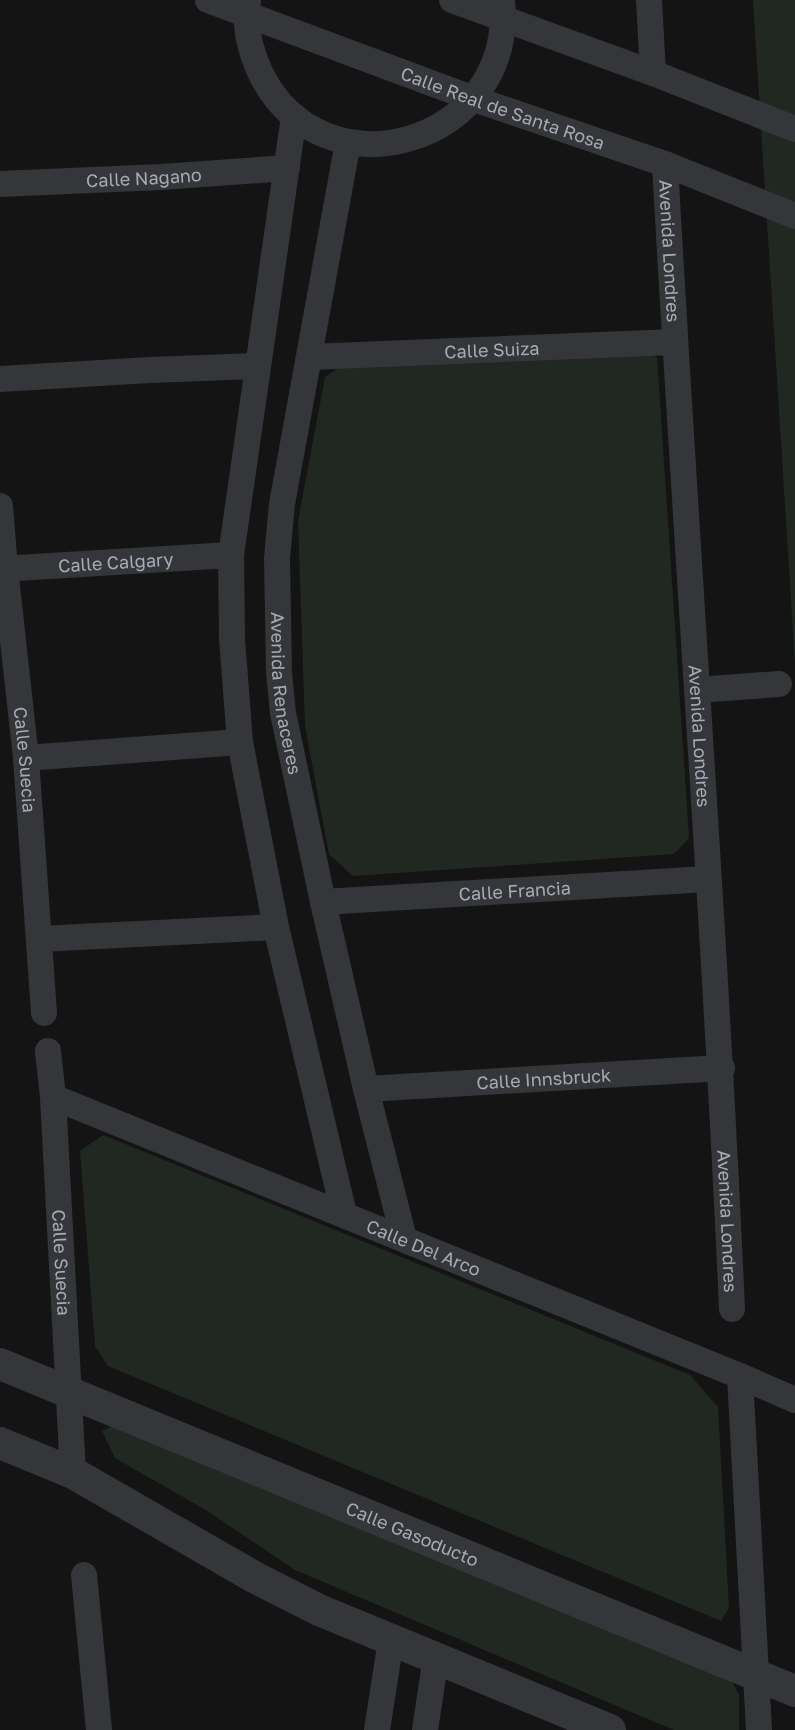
<svg xmlns="http://www.w3.org/2000/svg" width="795" height="1730" font-family="'Golos Text',sans-serif">
<style>
.green{fill:#212821}
.lines{fill:none;stroke-linecap:round;stroke-linejoin:round}
.minor{stroke:#35363a;stroke-width:26}
.tertiary{stroke:#35363a;stroke-width:32}
.labels{text-anchor:middle;dominant-baseline:central;stroke-width:6;stroke-linejoin:round;paint-order:stroke}
.street-label{font-size:18px;fill:#a7abb4;stroke:#0f0f10}
</style>
<rect width="100%" height="100%" fill="#141415"/>
<path class="green" d="M 753,0 L 795,0 L 795,664 Z
M 636,350 L 657,357 L 689,838 L 674,854 L 353,876 L 329,854 L 305,726 L 298,521 L 325,377 L 346,363 Z
M 103,1135 L 690,1375 L 718,1407 L 729,1608 L 721,1621 L 108,1366 L 95,1346 L 80,1151 Z
M 120,1423 L 728,1673 L 739,1695 L 739,1730 L 674,1730 L 295,1570 L 206,1510 L 115,1458 L 102,1431 Z"/>
<g class="lines">
<g class="minor">
<path id="s1" d="M 208,0 L 474,99 L 665,164 L 795,216"/>
<path d="M 452,0 L 653,73 L 795,129"/>
<path d="M 649,0 L 653,73"/>
<path d="M 248,2 C 244,26 250,50 260,72 C 322,201 517,144 502,0"/>
<path d="M 294,116 L 231,555 L 232,639 L 240,742 L 276,927 L 344,1214"/>
<path id="s2" d="M 348,142 L 282,504 L 277,558 L 279,672 L 283,713 L 323,902 L 366,1089 L 404,1239"/>
<path id="s3" d="M 665,164 C 686,546 715,927 732,1309"/>
<path id="s4" d="M 0,184 L 161,177 L 287,168"/>
<path id="s5" d="M 310,357 L 674,342"/>
<path d="M 0,379 L 150,370 L 257,366"/>
<path id="s6" d="M 0,506 L 5,568 L 26,758 L 44,1013"/>
<path id="s7" d="M 0,569 L 231,555"/>
<path d="M 697,690 L 779,684"/>
<path d="M 26,758 L 240,742"/>
<path id="s8" d="M 323,902 L 707,879"/>
<path d="M 40,939 L 276,927"/>
<path id="s9" d="M 48,1051 L 53,1097 L 73,1473"/>
<path id="s10" d="M 366,1089 L 722,1068"/>
<path id="s11" d="M 53,1097 L 740,1376 L 795,1400"/>
<path d="M 740,1376 L 759,1730"/>
<path d="M 84,1575 L 99,1730"/>
<path d="M 377,1730 L 391,1640"/>
<path d="M 425,1730 L 436,1657"/>
</g>
<g class="tertiary">
<path id="s12" d="M 0,1364 L 795,1691"/>
<path d="M 0,1443 L 73,1473 L 256,1578 L 319,1610 L 610,1730"/>
</g>
</g>
<g class="labels">
<g class="street-label">
<text stroke="none"><textPath href="#s1" startOffset="314">Calle Real de Santa Rosa</textPath></text>
<text stroke="none"><textPath href="#s4" startOffset="144">Calle Nagano</textPath></text>
<text stroke="none"><textPath href="#s3" startOffset="87">Avenida Londres</textPath></text>
<text stroke="none"><textPath href="#s5" startOffset="182">Calle Suiza</textPath></text>
<text stroke="none"><textPath href="#s7" startOffset="116">Calle Calgary</textPath></text>
<text stroke="none"><textPath href="#s2" startOffset="558">Avenida Renaceres</textPath></text>
<text stroke="none"><textPath href="#s3" startOffset="573">Avenida Londres</textPath></text>
<text stroke="none"><textPath href="#s6" startOffset="255">Calle Suecia</textPath></text>
<text stroke="none"><textPath href="#s8" startOffset="192">Calle Francia</textPath></text>
<text stroke="none"><textPath href="#s10" startOffset="178">Calle Innsbruck</textPath></text>
<text stroke="none"><textPath href="#s3" startOffset="1059">Avenida Londres</textPath></text>
<text stroke="none"><textPath href="#s11" startOffset="400">Calle Del Arco</textPath></text>
<text stroke="none"><textPath href="#s9" startOffset="212">Calle Suecia</textPath></text>
<text stroke="none"><textPath href="#s12" startOffset="446">Calle Gasoducto</textPath></text>
</g>
</g>
</svg>
